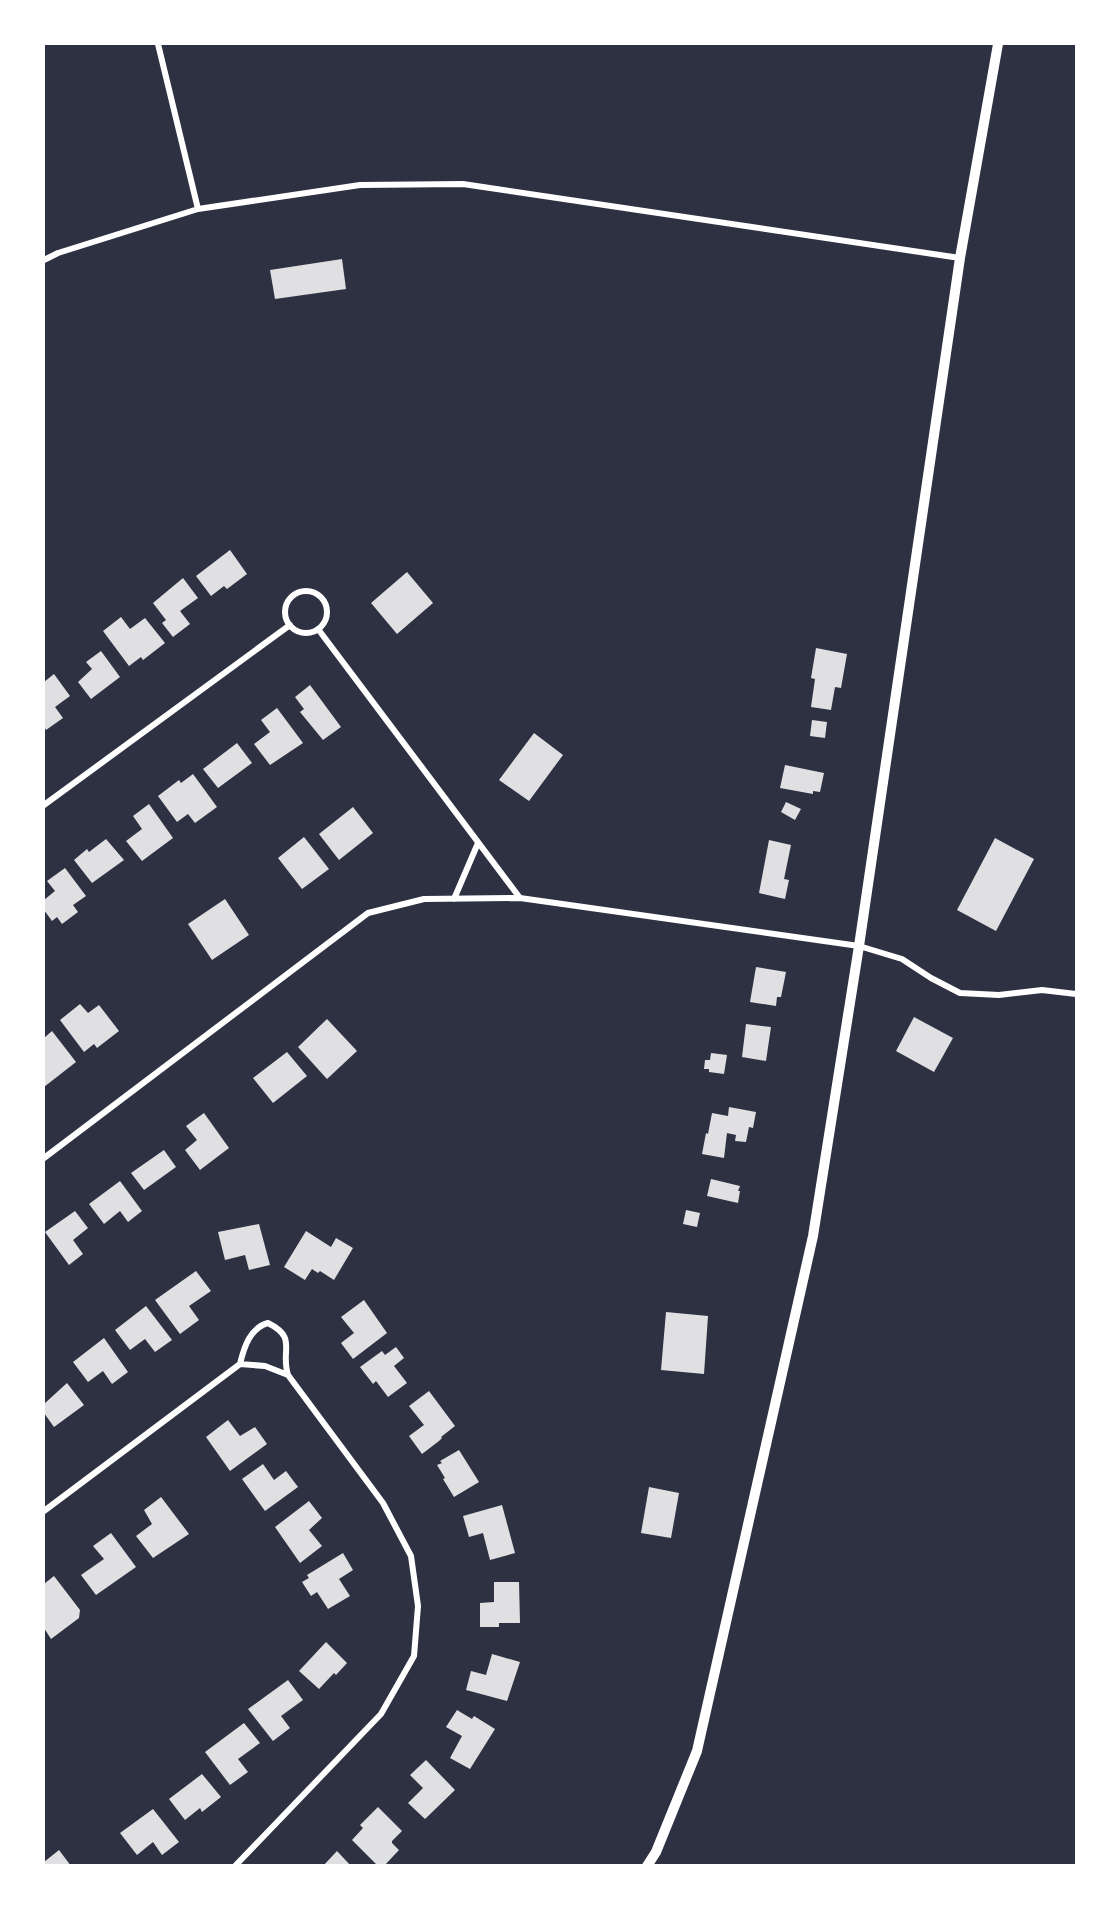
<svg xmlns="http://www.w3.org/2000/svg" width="1120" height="1909" font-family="'Asap Condensed',sans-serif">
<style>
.building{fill:#e0e0e3}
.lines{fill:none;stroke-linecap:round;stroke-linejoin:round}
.minor{stroke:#fff;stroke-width:6}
.secondary{stroke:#fff;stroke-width:10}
</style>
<rect width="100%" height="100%" fill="#2d3142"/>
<path class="building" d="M 342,259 L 346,289 L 275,299 L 270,270 Z
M 230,550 L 247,574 L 227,589 L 224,586 L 211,596 L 196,576 Z
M 407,572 L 433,603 L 397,634 L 371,603 Z
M 183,578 L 198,598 L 180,611 L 190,624 L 173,637 L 162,623 L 166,620 L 153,603 Z
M 121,617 L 130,629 L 145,618 L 165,643 L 143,660 L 141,657 L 129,666 L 103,631 Z
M 816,648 L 847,654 L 841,688 L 835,687 L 831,710 L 811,707 L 815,679 L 811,678 Z
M 101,651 L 120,677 L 91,699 L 78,682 L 92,669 L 86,662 Z
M 54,674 L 70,696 L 55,707 L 63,718 L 46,730 L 44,726 L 44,682 Z
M 310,685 L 341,727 L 323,740 L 300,712 L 304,709 L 295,697 Z
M 277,708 L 303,743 L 270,765 L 254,744 L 270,732 L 261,720 Z
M 812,720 L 827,722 L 825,738 L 810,736 Z
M 534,733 L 563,755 L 529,801 L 499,780 Z
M 237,743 L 252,763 L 218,788 L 203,769 Z
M 785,765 L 824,773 L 820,792 L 813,791 L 813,794 L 780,788 Z
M 193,774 L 217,807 L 195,823 L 188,814 L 177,822 L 158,796 L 179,780 L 181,783 Z
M 786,802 L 801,809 L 795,820 L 781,812 Z
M 149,804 L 173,838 L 142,861 L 126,841 L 142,829 L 133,816 Z
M 353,807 L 373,833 L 339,860 L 319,834 Z
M 304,837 L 329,869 L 302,889 L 278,858 Z
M 995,838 L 1034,859 L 996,931 L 957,910 Z
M 106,839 L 124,860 L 92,883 L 74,860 L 87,849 L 89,852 Z
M 769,840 L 791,845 L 784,879 L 789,880 L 785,899 L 759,893 Z
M 65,868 L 86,896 L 73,905 L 78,912 L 62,924 L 57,917 L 52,921 L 44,910 L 44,900 L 55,891 L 47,881 Z
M 225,899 L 249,935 L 212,960 L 188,924 Z
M 756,967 L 786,972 L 781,997 L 777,997 L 776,1006 L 750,1002 Z
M 80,1004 L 88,1013 L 99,1005 L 119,1031 L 97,1048 L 94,1044 L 84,1052 L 60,1020 Z
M 914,1017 L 953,1038 L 934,1072 L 896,1051 Z
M 327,1019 L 357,1051 L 327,1079 L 298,1047 Z
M 746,1024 L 771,1027 L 766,1061 L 742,1057 Z
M 52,1031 L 76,1062 L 44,1087 L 44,1038 Z
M 287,1052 L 307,1076 L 273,1103 L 253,1078 Z
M 711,1053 L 727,1055 L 724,1074 L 709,1072 L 709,1069 L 704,1069 L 705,1060 L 710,1060 Z
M 729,1107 L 756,1112 L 753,1128 L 749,1127 L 746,1142 L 735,1141 L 736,1135 L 727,1133 L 724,1158 L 702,1154 L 706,1133 L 708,1134 L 712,1113 L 728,1116 Z
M 204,1113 L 229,1148 L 200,1170 L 185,1150 L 197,1140 L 186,1126 Z
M 164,1150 L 176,1167 L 144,1190 L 131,1173 Z
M 711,1179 L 740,1186 L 738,1191 L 740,1191 L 738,1203 L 707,1196 Z
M 120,1181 L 142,1211 L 128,1222 L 120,1211 L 104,1224 L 89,1204 Z
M 686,1210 L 700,1213 L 697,1227 L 683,1224 Z
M 75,1211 L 88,1228 L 73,1240 L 83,1254 L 69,1265 L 45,1232 Z
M 259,1224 L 270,1265 L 249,1270 L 245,1255 L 225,1260 L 218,1232 Z
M 306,1231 L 331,1247 L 336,1238 L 353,1248 L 334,1280 L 320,1271 L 318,1273 L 312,1269 L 305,1280 L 284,1267 Z
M 196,1271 L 211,1291 L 189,1306 L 199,1320 L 180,1334 L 155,1300 Z
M 364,1300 L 387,1333 L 353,1359 L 341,1343 L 354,1333 L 341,1317 Z
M 146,1306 L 172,1340 L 155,1352 L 145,1339 L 130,1350 L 115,1330 Z
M 666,1312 L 708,1316 L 704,1374 L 661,1370 Z
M 104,1338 L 128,1372 L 112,1384 L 103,1371 L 88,1382 L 73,1362 Z
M 396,1347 L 404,1358 L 394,1366 L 407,1383 L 388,1397 L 376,1381 L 373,1384 L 360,1367 L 382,1351 L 385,1355 Z
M 67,1383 L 84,1405 L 54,1427 L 44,1413 L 44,1404 Z
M 429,1391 L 455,1426 L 441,1437 L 442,1438 L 439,1441 L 422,1454 L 409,1436 L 424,1425 L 409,1406 Z
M 228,1420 L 240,1436 L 255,1427 L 267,1444 L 230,1471 L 206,1437 Z
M 459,1450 L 479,1482 L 454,1497 L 443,1479 L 445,1478 L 437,1465 L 442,1463 L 440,1461 Z
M 263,1464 L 274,1480 L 286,1471 L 298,1487 L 265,1511 L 242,1479 Z
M 649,1487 L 679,1493 L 671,1538 L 641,1533 Z
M 161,1497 L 189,1534 L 153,1558 L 136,1536 L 152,1524 L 144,1510 Z
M 309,1501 L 322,1518 L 309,1530 L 322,1546 L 300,1563 L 275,1527 Z
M 502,1505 L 515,1553 L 490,1560 L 483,1533 L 469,1537 L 463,1516 Z
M 111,1533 L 136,1567 L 96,1595 L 81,1575 L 104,1559 L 93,1546 Z
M 343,1553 L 353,1570 L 339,1579 L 350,1596 L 328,1609 L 317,1592 L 311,1596 L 302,1582 L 309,1578 L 307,1575 Z
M 54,1576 L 80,1610 L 79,1618 L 51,1639 L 44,1628 L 44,1584 Z
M 494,1582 L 519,1582 L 520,1623 L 499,1623 L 499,1627 L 480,1627 L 480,1603 L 494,1602 Z
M 326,1642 L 347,1663 L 336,1675 L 334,1673 L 319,1689 L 299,1671 Z
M 492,1654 L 520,1662 L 507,1701 L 466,1690 L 471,1671 L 486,1675 Z
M 288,1680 L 303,1700 L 281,1716 L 290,1728 L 273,1741 L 248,1709 Z
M 457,1710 L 472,1719 L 474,1716 L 495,1729 L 470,1769 L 450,1758 L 462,1736 L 446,1727 Z
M 244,1723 L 260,1743 L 238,1759 L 248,1772 L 230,1785 L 205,1752 Z
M 426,1760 L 455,1790 L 425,1819 L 408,1803 L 423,1788 L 410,1775 Z
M 202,1774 L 221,1797 L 202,1812 L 200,1808 L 185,1820 L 169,1799 Z
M 378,1807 L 402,1831 L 392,1841 L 392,1843 L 399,1850 L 384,1866 L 378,1866 L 352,1840 L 363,1828 L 360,1825 Z
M 153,1809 L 179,1842 L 162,1855 L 153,1842 L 137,1855 L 120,1833 Z
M 59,1850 L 71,1866 L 44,1866 L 44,1862 Z
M 337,1851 L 351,1866 L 323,1866 Z"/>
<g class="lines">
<path class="minor" d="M 158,44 L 198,209
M 44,260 L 58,253 L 198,209 L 360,185 L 463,184 L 960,258
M285 612a21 21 0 1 1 42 0a21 21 0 1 1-42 0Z
M 318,629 L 520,898
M 44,805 L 290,625
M 454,899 L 478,843
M 44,1158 L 368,913 L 424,899 L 520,898 L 859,946 L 902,959 L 931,978 L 960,993 L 999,995 L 1042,990 L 1076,994
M 240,1364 L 265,1366 L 288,1375
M 44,1511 L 240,1364 C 244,1347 250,1328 268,1323 C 298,1338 280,1350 288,1375 L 383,1503 L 411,1556 L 418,1606 L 414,1656 L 381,1714 L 235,1866"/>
<path class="secondary" d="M 647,1866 L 656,1852 L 697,1751 L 813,1236 L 859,946 L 960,258 L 998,44"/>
</g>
<rect width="1120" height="1909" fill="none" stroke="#ffffff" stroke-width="90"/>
</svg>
